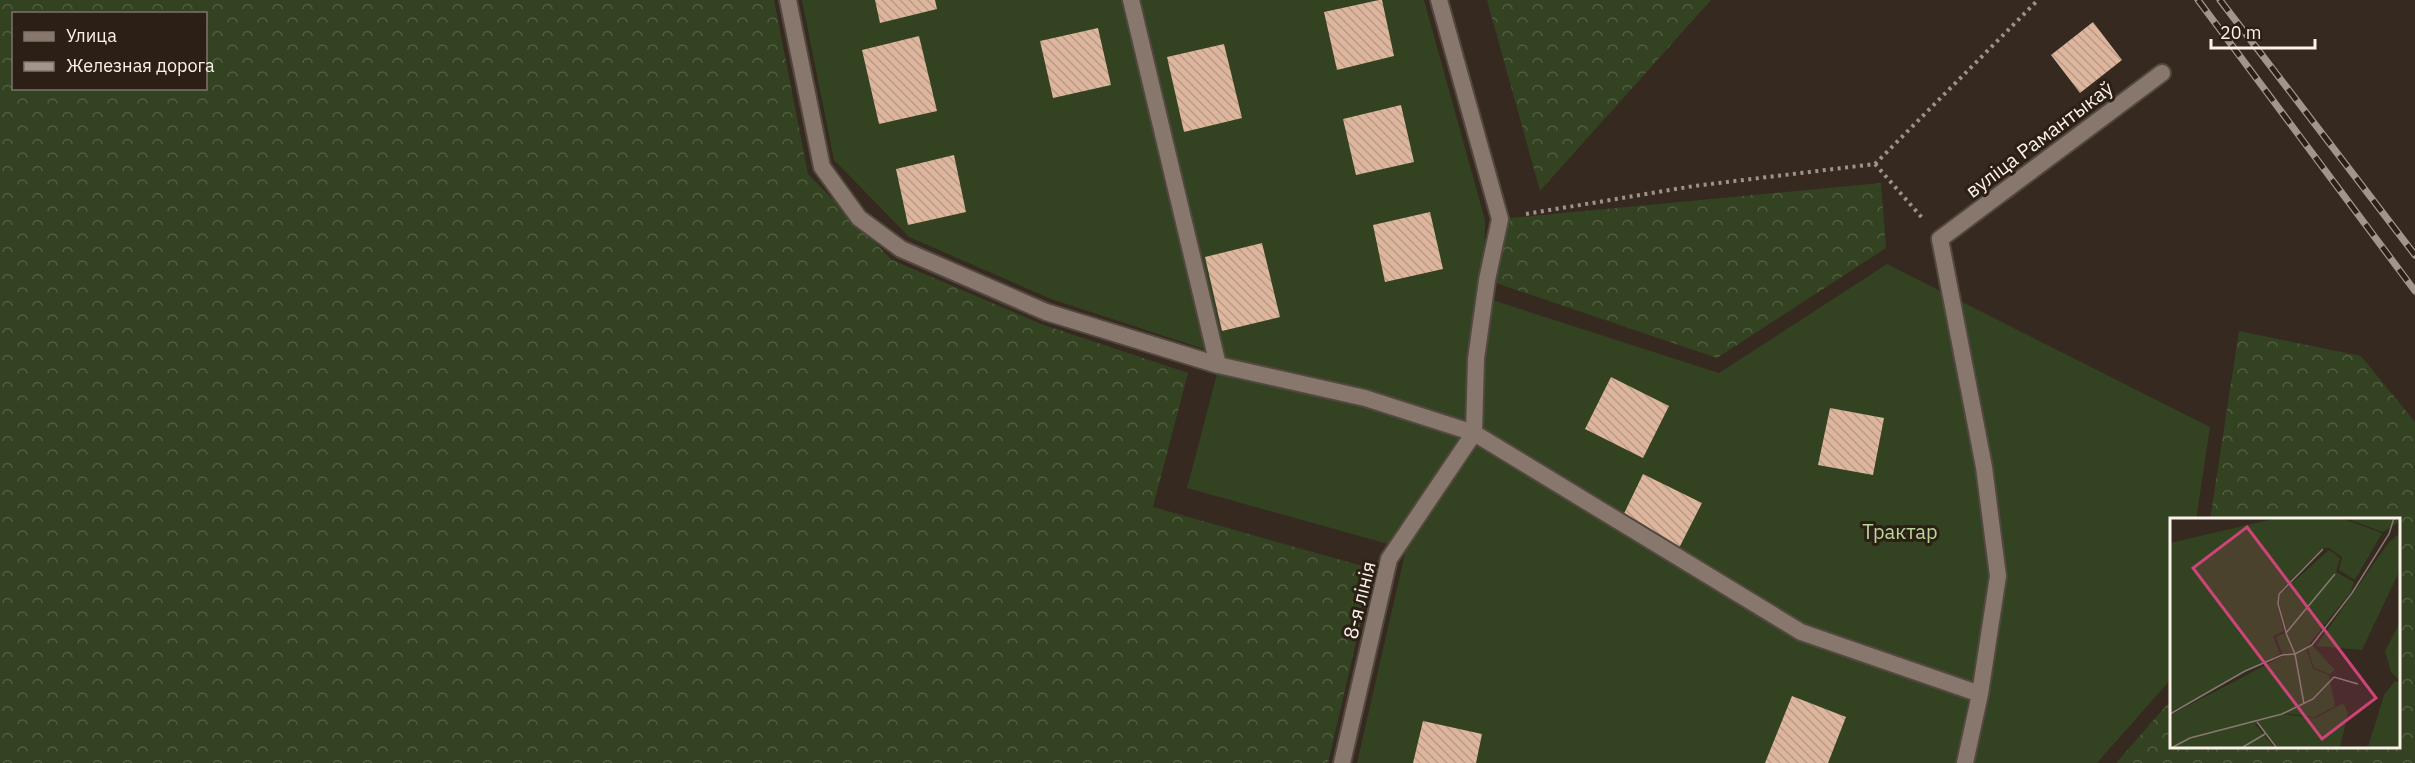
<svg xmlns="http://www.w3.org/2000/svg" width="2415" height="763" font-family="'IBM Plex Sans',sans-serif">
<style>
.forest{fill:url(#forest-crowns);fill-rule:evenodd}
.garden{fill:#334220}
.building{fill:url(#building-back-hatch)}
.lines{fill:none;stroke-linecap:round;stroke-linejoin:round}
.service-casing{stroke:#52483f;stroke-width:20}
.minor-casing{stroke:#52483f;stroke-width:20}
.path{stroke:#9e938b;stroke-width:4;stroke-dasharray:3 4.5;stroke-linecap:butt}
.service{stroke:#87776c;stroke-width:16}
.minor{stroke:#87776c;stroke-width:16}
.rail-casing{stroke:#a1968e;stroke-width:7}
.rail{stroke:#2c2016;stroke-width:4.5;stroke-dasharray:14;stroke-linecap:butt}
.labels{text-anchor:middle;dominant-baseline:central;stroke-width:6;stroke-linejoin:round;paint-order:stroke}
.street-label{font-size:20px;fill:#fbf2eb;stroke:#2c2016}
.park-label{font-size:20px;fill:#bad79a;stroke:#2c2016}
.inset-road{fill:none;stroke:#857971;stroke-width:1.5}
.view{fill:#cd4478;fill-opacity:0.15;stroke:#cd4478;stroke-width:3}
.inset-edge{fill:none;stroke:#fbf2eb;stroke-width:3}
</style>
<defs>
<pattern id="forest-crowns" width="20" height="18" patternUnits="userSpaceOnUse" patternTransform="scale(1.5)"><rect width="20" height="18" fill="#334220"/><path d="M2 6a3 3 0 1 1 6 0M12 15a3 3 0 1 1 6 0" fill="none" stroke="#515e41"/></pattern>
<pattern id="building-back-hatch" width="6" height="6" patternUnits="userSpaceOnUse" patternTransform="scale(1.5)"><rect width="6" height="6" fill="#deb59d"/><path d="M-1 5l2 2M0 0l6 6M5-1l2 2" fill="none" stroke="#b99a87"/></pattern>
</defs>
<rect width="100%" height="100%" fill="#362920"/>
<path class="forest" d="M 0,0 L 774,0 L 808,174 L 892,260 L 1041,324 L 1188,373 L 1153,507 L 1373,569 L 1328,763 L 0,763 ZM 14,14 L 206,14 L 206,88 L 14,88 Z
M 1487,0 L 1711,0 L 1540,191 Z
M 1881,183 L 1886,248 L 1717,358 L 1487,280 L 1500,219 Z
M 2239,331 L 2361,356 L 2415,422 L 2415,763 L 2116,763 L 2172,699 L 2172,746 L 2398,746 L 2398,520 L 2210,520 Z"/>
<path class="garden" d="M 802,0 L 1424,0 L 1485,220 L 1483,297 L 1719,373 L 1887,264 L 2210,427 L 2196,520 L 2172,520 L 2172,678 L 2097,763 L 1357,763 L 1406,549 L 1187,488 L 1222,355 L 1051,299 L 909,237 L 834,160 Z"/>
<path class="building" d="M 875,0 L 935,0 L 937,9 L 880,23 Z
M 1379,0 L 1382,0 L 1394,56 L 1337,70 L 1324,12 Z
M 2093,22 L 2122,60 L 2080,93 L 2051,55 Z
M 1098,28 L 1111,85 L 1053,98 L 1040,41 Z
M 919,36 L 937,111 L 879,124 L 862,50 Z
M 1224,44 L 1242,118 L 1184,132 L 1167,57 Z
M 1401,105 L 1414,162 L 1356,175 L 1343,119 Z
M 954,155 L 966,212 L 908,225 L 896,169 Z
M 1430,212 L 1443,269 L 1385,282 L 1373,225 Z
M 1262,243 L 1280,317 L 1222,331 L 1205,257 Z
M 1611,377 L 1669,406 L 1643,458 L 1585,429 Z
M 1830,408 L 1884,418 L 1873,475 L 1818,465 Z
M 1643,474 L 1702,503 L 1676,554 L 1618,526 Z
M 1792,696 L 1846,717 L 1828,763 L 1765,763 Z
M 1423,721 L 1482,734 L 1476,763 L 1413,763 Z"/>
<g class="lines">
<defs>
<path id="service" d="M 1940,239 L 2162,73"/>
<path id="minor" d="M 788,0 L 822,167 L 859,218 L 901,249 L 1046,312 L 1218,365
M 1131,0 L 1218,365 L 1365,398 L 1474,433 L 1801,632 L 1980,694
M 1439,0 L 1500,219 L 1487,280 L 1476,359 L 1474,433
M 1940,239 L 1984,467 L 1998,576 L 1980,694 L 1965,763
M 1342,763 L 1389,559 L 1474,433"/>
</defs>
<use href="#service" class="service-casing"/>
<use href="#minor" class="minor-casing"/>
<path class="path" d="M 1875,164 L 1924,220
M 1526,214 L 1694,186 L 1875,164 L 2038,0"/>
<use href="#service" class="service"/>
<use href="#minor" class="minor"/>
<defs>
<path id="rail" d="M 2198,0 L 2415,291
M 2220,0 L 2415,255"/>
</defs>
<use href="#rail" class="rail-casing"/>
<use href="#rail" class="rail"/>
</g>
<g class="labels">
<g class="street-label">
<text transform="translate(2039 139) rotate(-37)">вуліца Рамантыкаў</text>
<text transform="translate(1359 600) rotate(-76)">8-я лінія</text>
</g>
<g class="park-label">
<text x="1900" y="531">Трактар</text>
</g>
</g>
<g transform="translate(2170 518)">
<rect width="230" height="230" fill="#362920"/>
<path d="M 175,0 L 229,0 L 229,4 L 213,14 Z" fill="#334220"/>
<path d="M 107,0 L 171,0 L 212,15 L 185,62 L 169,52 L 172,39 L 159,30 L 153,30 L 108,75 L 107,86 L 114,113 L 103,118 L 110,136 L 0,194 L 0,25 ZM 229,16 L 229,54 L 192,132 L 146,128 L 219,24 ZM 229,106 L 229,119 L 221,139 L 221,154 L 215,133 ZM 142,127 L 165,152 L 160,156 L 144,150 L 137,129 ZM 225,163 L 229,164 L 229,229 L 198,229 L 214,177 ZM 173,185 L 178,195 L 170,229 L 106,229 L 87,204 L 112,196 L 146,200 Z" fill="#334220"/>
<path d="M 159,32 L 170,40 L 166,54 L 184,64 L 181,74 L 136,130 L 143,151 L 159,157 L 165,188 L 145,199 L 111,195 L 85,206 L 104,229 L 0,229 L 0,197 L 113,138 L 106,119 L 117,114 L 109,86 L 110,76 ZM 229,119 L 230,162 L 229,162 L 221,154 L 221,139 Z" fill="#334220"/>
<path class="inset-road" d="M 116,114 L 108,86 L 109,76 L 153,31M 125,136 L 142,127 L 182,75 L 219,16 L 224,0M 134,186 L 125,136 L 116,115 L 165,56M 0,196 L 75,153 L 112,137 L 125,136M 87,204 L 106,229M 3,229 L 20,220 L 112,196 L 143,181 L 164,159 L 188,166M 73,229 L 95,216"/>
<path class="view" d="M 77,9 L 206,180 L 152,221 L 23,50 Z"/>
<rect width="230" height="230" class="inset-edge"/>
</g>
<rect x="12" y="12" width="195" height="78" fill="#2c2016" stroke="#7f746b" stroke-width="1.5"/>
<rect x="24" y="32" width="30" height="9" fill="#87776c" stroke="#7f746b" stroke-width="1.5"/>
<text x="66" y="42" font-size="18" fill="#fbf2eb">Улица</text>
<rect x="24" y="62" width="30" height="9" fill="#a1968e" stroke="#7f746b" stroke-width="1.5"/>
<text x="66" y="72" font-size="18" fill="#fbf2eb">Железная дорога</text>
<path d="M2211 39v9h104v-9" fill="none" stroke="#fbf2eb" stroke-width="3"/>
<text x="2220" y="39" font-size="18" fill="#fbf2eb" stroke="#2c2016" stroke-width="4.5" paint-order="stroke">20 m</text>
</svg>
